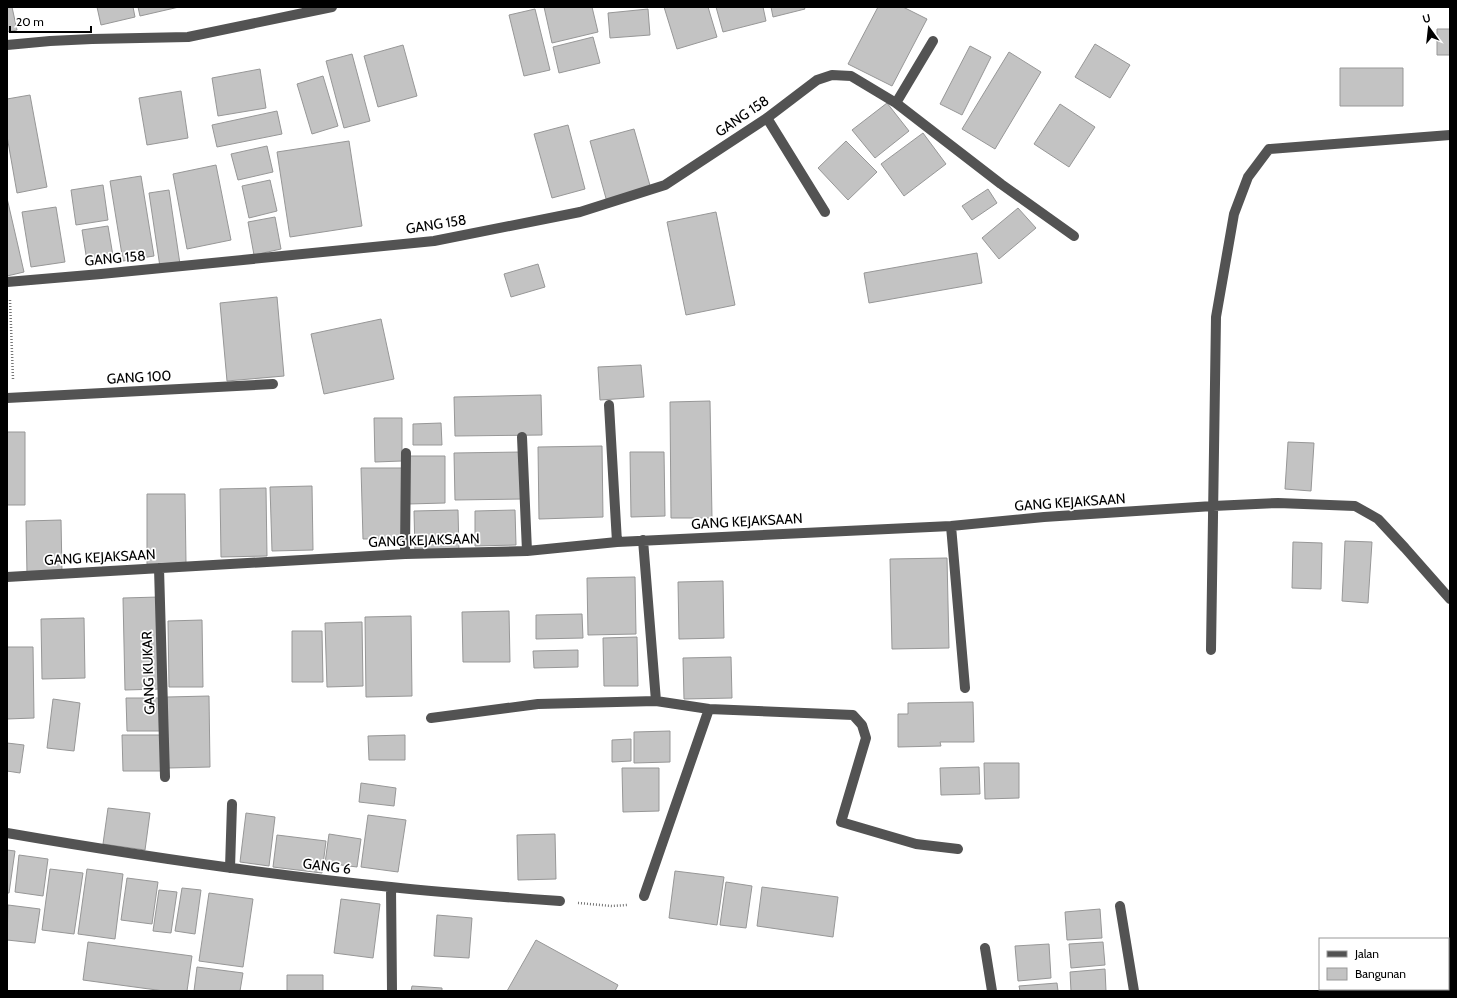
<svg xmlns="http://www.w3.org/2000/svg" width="1457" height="998" font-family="Cabin,sans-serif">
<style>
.building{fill:#c3c3c3;stroke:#979797}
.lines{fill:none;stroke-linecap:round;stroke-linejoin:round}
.path{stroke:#757575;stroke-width:2.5;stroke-dasharray:1 2;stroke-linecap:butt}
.minor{stroke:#535353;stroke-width:10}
.labels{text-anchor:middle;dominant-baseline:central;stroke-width:3.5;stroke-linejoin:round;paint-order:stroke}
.street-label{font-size:14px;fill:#000;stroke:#fff}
</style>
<rect width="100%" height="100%" fill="#fff"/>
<path class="building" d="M 7,7 L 12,7 L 17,30 L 7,32 Z
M 97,7 L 133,7 L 135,17 L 101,25 Z
M 138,7 L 179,7 L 140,16 Z
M 544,7 L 592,7 L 598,32 L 552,43 Z
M 664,7 L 708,7 L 717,37 L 677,49 Z
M 716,7 L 763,7 L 766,21 L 723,32 Z
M 771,7 L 804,7 L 805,9 L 773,17 Z
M 878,7 L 903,7 L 927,19 L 892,86 L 848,64 Z
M 535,9 L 550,70 L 524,76 L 509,15 Z
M 648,9 L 650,35 L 610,38 L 608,13 Z
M 1437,29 L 1450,29 L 1450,55 L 1437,55 Z
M 593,37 L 600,63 L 559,73 L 553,47 Z
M 1095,44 L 1130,65 L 1110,98 L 1075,77 Z
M 403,45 L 417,96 L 378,107 L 364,56 Z
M 970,46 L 991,57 L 962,115 L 940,104 Z
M 1009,52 L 1041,72 L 995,149 L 962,129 Z
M 352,54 L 370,121 L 344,128 L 326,61 Z
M 1340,68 L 1403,68 L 1403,106 L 1340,106 Z
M 260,69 L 266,108 L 218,116 L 212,78 Z
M 323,76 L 338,126 L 312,134 L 297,84 Z
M 181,91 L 188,138 L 147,145 L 139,98 Z
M 30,95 L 47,187 L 17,193 L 7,136 L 7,99 Z
M 887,103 L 909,131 L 875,158 L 852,130 Z
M 1060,104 L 1095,127 L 1069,167 L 1034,144 Z
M 277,111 L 282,134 L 217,147 L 212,125 Z
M 568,125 L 585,189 L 552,198 L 534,134 Z
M 634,129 L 651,189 L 607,202 L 590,141 Z
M 923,133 L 946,164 L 904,196 L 881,164 Z
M 349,141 L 362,226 L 290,237 L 277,152 Z
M 846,141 L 877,172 L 848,200 L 818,168 Z
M 267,146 L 273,172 L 238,180 L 231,154 Z
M 216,165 L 231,240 L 187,249 L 173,174 Z
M 141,176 L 154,256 L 123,261 L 110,181 Z
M 270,180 L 277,211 L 249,218 L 242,186 Z
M 103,185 L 108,220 L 76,225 L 71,190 Z
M 988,189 L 997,203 L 972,220 L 962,206 Z
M 169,190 L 180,264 L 160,267 L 149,193 Z
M 7,198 L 24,272 L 7,276 Z
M 56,207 L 65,262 L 31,267 L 22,212 Z
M 1018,208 L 1036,228 L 999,259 L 982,238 Z
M 716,212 L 735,305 L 686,315 L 667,222 Z
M 275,217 L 281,249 L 254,255 L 248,222 Z
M 108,226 L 113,256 L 87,261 L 82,230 Z
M 977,253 L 982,283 L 869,303 L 864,273 Z
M 538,264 L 545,287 L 511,297 L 504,274 Z
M 277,297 L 284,376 L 227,381 L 220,303 Z
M 381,319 L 394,379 L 324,394 L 311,334 Z
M 641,365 L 644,397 L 600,400 L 598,367 Z
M 541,395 L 542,435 L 455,436 L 454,397 Z
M 710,401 L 712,518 L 671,518 L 670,402 Z
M 374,418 L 402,418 L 402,461 L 375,462 Z
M 441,423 L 442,445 L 413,445 L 413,424 Z
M 7,432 L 25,432 L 25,505 L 7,505 Z
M 1288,442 L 1314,443 L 1311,491 L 1285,489 Z
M 602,446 L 603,517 L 539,519 L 538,447 Z
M 522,452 L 523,499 L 455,500 L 454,453 Z
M 630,452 L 664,452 L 665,516 L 631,517 Z
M 407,456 L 445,456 L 445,503 L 408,504 Z
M 361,468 L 402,468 L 403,539 L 363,539 Z
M 312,486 L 313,550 L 272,551 L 270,487 Z
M 266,488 L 267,556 L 221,557 L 220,489 Z
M 147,494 L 185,494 L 186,563 L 147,564 Z
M 458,510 L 459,552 L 415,553 L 414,511 Z
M 515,510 L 516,545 L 475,546 L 475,511 Z
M 61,520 L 62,573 L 27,574 L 26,521 Z
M 1345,541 L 1372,542 L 1368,603 L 1342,601 Z
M 1293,542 L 1322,543 L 1321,589 L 1292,588 Z
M 947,558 L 949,648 L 892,649 L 890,559 Z
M 635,577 L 636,634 L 588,635 L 587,578 Z
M 723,581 L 724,638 L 679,639 L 678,582 Z
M 159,597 L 161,689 L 125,690 L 123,598 Z
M 509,611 L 510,662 L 463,662 L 462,612 Z
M 582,614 L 583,638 L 536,639 L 536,615 Z
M 411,616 L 412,696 L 366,697 L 365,617 Z
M 84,618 L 85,678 L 42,679 L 41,619 Z
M 202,620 L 203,687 L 169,687 L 168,621 Z
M 362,622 L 363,686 L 327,687 L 325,623 Z
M 292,631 L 322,631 L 323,682 L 292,682 Z
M 637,637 L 638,686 L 604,686 L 603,638 Z
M 7,647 L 33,647 L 34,718 L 7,719 Z
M 578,650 L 578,667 L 534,668 L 533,651 Z
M 731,657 L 732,698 L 684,699 L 683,658 Z
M 209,696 L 210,767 L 168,768 L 167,697 Z
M 126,698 L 161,698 L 162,731 L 127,731 Z
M 53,699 L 80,703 L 74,751 L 47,748 Z
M 973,702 L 974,742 L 940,742 L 941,746 L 898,747 L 898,714 L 908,714 L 908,703 Z
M 670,731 L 670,762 L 634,763 L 634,732 Z
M 122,735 L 163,735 L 164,771 L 123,771 Z
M 405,735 L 405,760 L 369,760 L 368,736 Z
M 631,739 L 631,761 L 612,762 L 612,740 Z
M 7,743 L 24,745 L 20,773 L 7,771 Z
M 984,763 L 1019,763 L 1019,798 L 985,799 Z
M 979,767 L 980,794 L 941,795 L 940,768 Z
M 622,768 L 659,768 L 659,811 L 623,812 Z
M 361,783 L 396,788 L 394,806 L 359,802 Z
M 108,808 L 150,813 L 145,850 L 103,844 Z
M 246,813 L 275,817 L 269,866 L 240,862 Z
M 368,815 L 406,820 L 398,872 L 361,867 Z
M 329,834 L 361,839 L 357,867 L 325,863 Z
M 555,834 L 556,879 L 518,880 L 517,835 Z
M 277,835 L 326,841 L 322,873 L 273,867 Z
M 7,850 L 15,851 L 9,893 L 7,893 Z
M 19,855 L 48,859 L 43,896 L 15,892 Z
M 50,869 L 83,873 L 74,934 L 42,930 Z
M 87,869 L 123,874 L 115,939 L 78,934 Z
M 675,871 L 724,877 L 717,925 L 669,918 Z
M 127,878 L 158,882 L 152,924 L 121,920 Z
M 726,882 L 752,886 L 746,928 L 720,925 Z
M 762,887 L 838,897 L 833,937 L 757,926 Z
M 182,888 L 201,890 L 195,934 L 175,931 Z
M 159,890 L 177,892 L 171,933 L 153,931 Z
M 209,893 L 253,899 L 243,967 L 199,961 Z
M 341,899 L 380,904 L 373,958 L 334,953 Z
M 8,905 L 40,909 L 35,943 L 7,940 Z
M 1100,909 L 1102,938 L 1067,940 L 1065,912 Z
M 437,915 L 472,918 L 469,958 L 434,956 Z
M 536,940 L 618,985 L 615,991 L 507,991 Z
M 88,942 L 192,956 L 187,991 L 164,991 L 83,980 Z
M 1103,942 L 1105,965 L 1071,968 L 1069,944 Z
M 1049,944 L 1051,978 L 1018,981 L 1015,946 Z
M 197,967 L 243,973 L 240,991 L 194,991 Z
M 1105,969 L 1106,991 L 1071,991 L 1070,972 Z
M 287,975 L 323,975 L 323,991 L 287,991 Z
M 1057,983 L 1058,991 L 1020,991 L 1019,986 Z
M 412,986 L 442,988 L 442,991 L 411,991 Z"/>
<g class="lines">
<path class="path" d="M 10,300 L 13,379
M 578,903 L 612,906 L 627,905"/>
<path class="minor" d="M 7,45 L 50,41 L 92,39 L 188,37 L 332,7
M 896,103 L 933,41
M 767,118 L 825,212
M 7,282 L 101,274 L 434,241 L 580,212 L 665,185 L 767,118 L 817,80 L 832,75 L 851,76 L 896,103 L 1001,184 L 1074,236
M 7,398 L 273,384
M 609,405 L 617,542
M 522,437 L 527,551
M 951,526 L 965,688
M 643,540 L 656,701
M 405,554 L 406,453
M 159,568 L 165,777
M 7,577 L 405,554 L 527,551 L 617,542 L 951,526 L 1044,517 L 1213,506 L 1278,503 L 1355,506 L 1378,519 L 1405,548 L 1450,599
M 1211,650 L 1216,317 L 1234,214 L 1248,177 L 1269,149 L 1450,135
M 431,718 L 538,704 L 656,701 L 709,709 L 853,715 L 862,725 L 866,738 L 841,822 L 916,844 L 958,849
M 7,833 C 134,855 262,874 391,887 C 447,893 503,897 560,901
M 230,868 L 232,804
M 391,887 L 392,991
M 644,896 L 709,709
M 1120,906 L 1134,991
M 985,948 L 992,991"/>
</g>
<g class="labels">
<g class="street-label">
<text transform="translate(742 116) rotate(-34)">GANG 158</text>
<text transform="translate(436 224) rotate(-9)">GANG 158</text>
<text transform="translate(115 258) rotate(-5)">GANG 158</text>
<text transform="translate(139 377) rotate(-3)">GANG 100</text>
<text transform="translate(1070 502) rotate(-4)">GANG KEJAKSAAN</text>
<text transform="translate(747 521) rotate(-3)">GANG KEJAKSAAN</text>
<text transform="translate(424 540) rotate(-2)">GANG KEJAKSAAN</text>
<text transform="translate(100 557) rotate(-3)">GANG KEJAKSAAN</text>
<text transform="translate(148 673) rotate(-92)">GANG KUKAR</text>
<text transform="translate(327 866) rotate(7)">GANG 6</text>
</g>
</g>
<rect width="1457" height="998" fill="none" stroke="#000000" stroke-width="16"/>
<rect x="1319" y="938" width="130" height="52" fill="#ffffff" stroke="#999999"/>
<rect x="1327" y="951" width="20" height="6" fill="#535353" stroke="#999999"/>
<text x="1355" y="958" font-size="12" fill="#000000">Jalan</text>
<rect x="1327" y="968" width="20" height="12" fill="#c3c3c3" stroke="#999999"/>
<text x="1355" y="978" font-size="12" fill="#000000">Bangunan</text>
<g transform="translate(1429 28) rotate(345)" stroke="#ffffff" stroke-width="3" paint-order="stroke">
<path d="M0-3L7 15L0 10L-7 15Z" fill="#000000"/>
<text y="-6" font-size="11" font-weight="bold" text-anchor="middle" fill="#000000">U</text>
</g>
<path d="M10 26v6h81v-6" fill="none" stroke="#000000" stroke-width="2"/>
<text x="16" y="26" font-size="12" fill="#000000" stroke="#ffffff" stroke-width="3" paint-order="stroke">20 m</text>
</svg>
